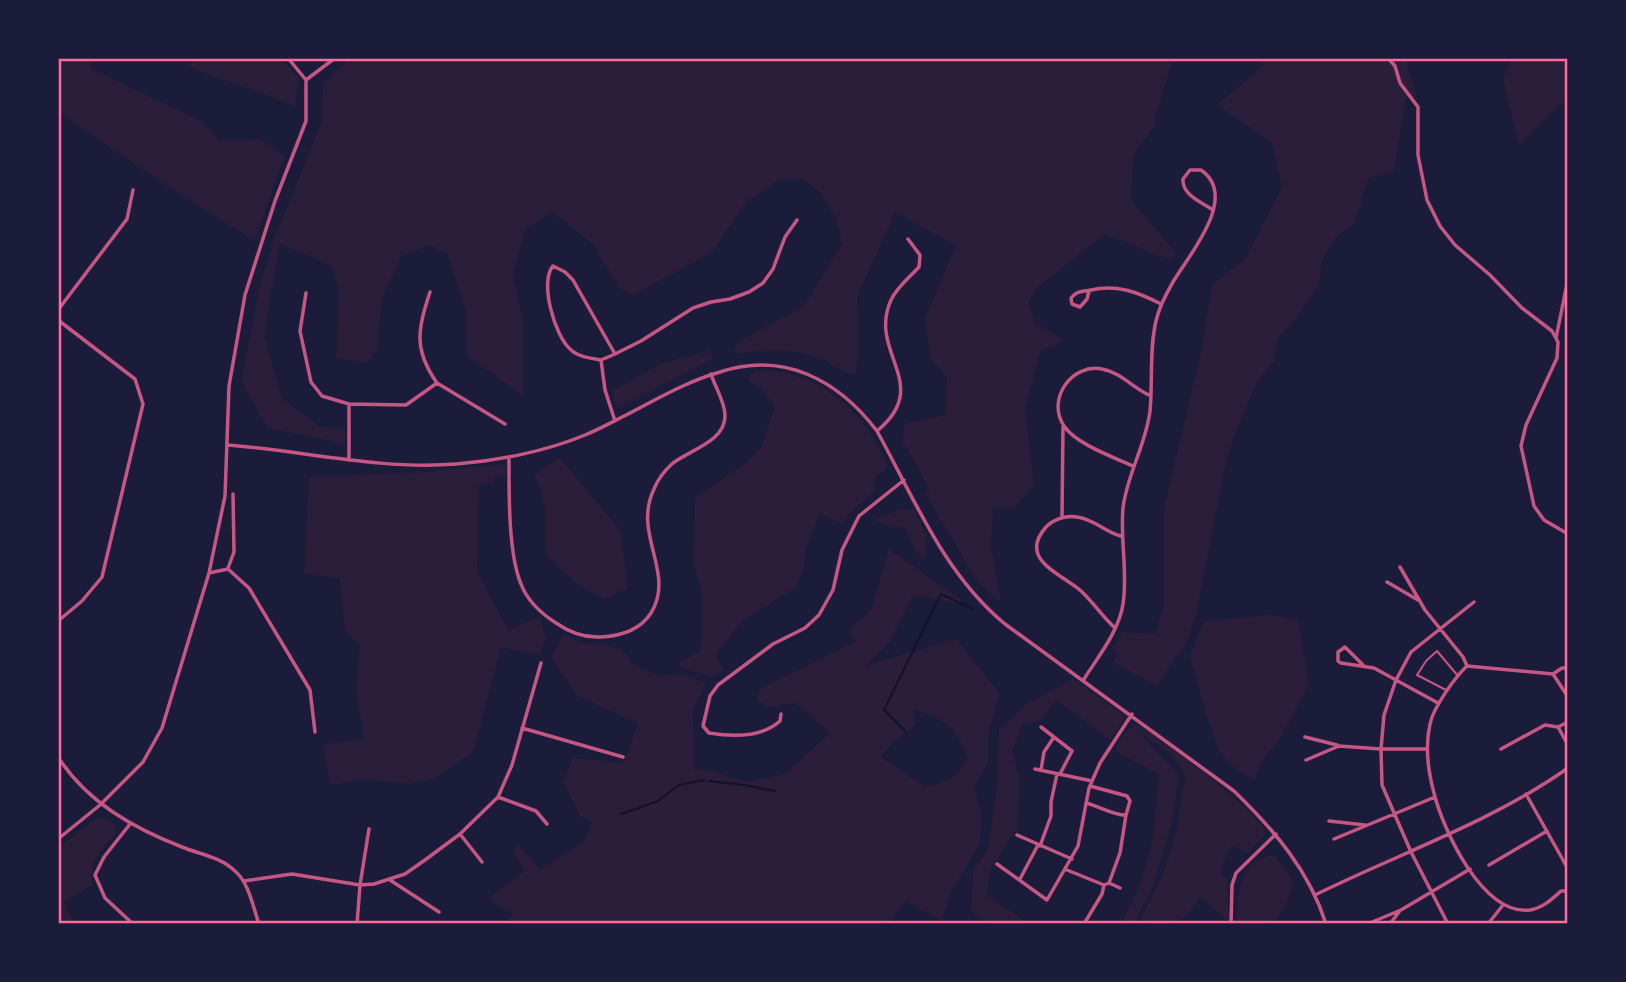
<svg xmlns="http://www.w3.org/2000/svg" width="1626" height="982" font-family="Helvetica,sans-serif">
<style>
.green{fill:#2a1e3b;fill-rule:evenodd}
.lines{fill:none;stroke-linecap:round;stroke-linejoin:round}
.stream{stroke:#12122b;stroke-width:2}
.service{stroke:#c65784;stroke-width:2}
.minor{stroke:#c65784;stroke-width:3.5}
.neatline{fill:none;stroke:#ff6b9d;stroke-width:2.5}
</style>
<rect width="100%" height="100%" fill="#1b1b3a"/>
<path class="green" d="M 58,58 L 95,58 L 89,68 L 203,122 L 220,141 L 259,139 L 285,155 L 255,241 L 158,180 L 58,112 Z
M 208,58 L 281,58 L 299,78 L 295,106 L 184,65 Z
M 351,58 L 1173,58 L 1155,118 L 1157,122 L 1133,155 L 1131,200 L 1177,254 L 1170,260 L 1105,234 L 1038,287 L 1028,302 L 1035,323 L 1062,339 L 1059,344 L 1040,351 L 1025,409 L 1034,486 L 1014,508 L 993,509 L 991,546 L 1001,603 L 976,580 L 924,491 L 930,492 L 915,462 L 903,443 L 904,424 L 945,415 L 947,377 L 930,359 L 925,318 L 956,246 L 895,212 L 857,298 L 859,343 L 856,374 C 842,374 833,363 821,359 C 793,347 763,351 734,353 L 737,343 L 804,306 L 842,244 L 836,218 L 819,191 L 801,179 L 777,181 L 747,201 L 712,252 L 632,296 L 619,287 L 592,243 L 552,212 L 525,230 L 513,275 L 523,321 L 523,396 L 467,355 L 466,312 L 447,253 L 429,245 L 401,257 L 382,298 L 377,349 L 368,363 L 336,358 L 339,290 L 331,265 L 280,244 L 264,335 L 282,399 L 321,427 L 345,428 L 345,444 L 268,428 L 241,382 L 260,285 L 276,234 L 322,122 L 323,84 Z
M 1255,58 L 1405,58 L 1417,98 L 1406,98 L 1394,171 L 1368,178 L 1355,223 L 1336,237 L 1321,263 L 1320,282 L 1295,319 L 1278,338 L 1274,361 L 1259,379 L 1236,430 L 1227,458 L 1195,620 L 1184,648 L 1170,665 L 1158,687 L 1113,662 L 1118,654 L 1112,648 L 1123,632 L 1156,634 L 1164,604 L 1164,509 L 1201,352 L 1212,285 L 1245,259 L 1282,187 L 1272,142 L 1217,105 L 1264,65 Z
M 1512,58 L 1568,58 L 1568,97 L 1519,145 L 1503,80 Z
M 709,350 L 713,359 L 617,408 L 612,391 L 661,364 Z
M 755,370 C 767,371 782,371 793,375 C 839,389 870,423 888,467 L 874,479 L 876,490 L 854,509 L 842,524 L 820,514 L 806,548 L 803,571 L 796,587 L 743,620 L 715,656 L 724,670 L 712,677 L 679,666 L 679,662 L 701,651 L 702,594 L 694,565 L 695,498 L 743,465 L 761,448 L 775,407 L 761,388 L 747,380 Z
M 560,458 L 620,530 L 628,588 L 604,599 L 578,585 L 545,554 C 545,529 549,496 533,476 Z
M 504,464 L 508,471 L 505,476 L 495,477 L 493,483 L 479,483 L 477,573 L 509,630 L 540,616 L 546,639 L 539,655 L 501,647 L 473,752 L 435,778 L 410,784 L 362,779 L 330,785 L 323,744 L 364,740 L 356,690 L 360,645 L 345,632 L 340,579 L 304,573 L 309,477 L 426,472 Z
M 915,509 L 927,535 L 924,560 L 913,546 L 905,527 L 891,527 L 874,520 L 898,510 Z
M 889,549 L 961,600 L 959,604 L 913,595 L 890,641 L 865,666 L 956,639 L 1000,694 L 988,733 L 988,763 L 974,787 L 981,813 L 980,844 L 951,892 L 942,921 L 906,901 L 889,924 L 503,924 L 513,915 L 488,899 L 525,870 L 512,851 L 519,845 L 540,870 L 584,841 L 592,821 L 580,816 L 563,782 L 573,758 L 624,763 L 638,723 L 577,696 L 551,657 L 564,634 L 581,643 L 601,644 L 621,649 L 634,665 L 658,676 L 683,674 L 706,683 L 693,710 L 694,770 L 702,769 L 748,782 L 785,774 L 830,733 L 796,703 L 769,707 L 756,700 L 761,688 L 855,642 L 848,631 L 871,610 ZM 913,710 C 945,716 956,729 968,758 C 957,777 947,784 925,787 L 881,757 L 892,743 L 916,725 Z
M 1272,615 L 1298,620 L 1309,684 L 1279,741 L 1260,763 L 1255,781 L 1228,763 L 1219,750 L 1207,718 L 1190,656 L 1204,621 Z
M 1073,679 L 1126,716 L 1110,740 L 1056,700 L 1040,721 L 1023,724 L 1012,750 L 1020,781 L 1017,828 L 989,872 L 987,895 L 1029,924 L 987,924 L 971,912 L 973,871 L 988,849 L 997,786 L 999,730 L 1026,704 Z
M 1136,724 C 1154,731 1251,809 1262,825 C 1265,830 1264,831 1264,836 L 1248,853 L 1232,845 L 1223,863 L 1221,875 L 1227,879 L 1229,922 L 1200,897 C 1196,902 1191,913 1186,916 C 1174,924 1152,926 1140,919 C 1164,876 1174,852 1181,802 C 1182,795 1186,783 1184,775 C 1178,756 1153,741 1137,731 L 1175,770 L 1179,777 L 1172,821 L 1152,890 L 1133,924 L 1121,924 L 1141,882 L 1153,839 L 1159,774 L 1119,753 L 1116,746 L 1129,728 L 1133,728 Z
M 97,818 L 105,818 L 114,823 L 116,833 C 102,851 86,861 93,885 L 63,902 L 76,924 L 58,924 L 58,848 Z
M 1274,855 L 1293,880 C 1290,898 1285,911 1272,924 L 1237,924 C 1238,895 1237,859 1274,855 Z"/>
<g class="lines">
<path class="stream" d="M 906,732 L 884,710 L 941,594 L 973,609
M 709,781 L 744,785 L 775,791
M 621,814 L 658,801 L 679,785 L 704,780"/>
<path class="service" d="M 1446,690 L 1417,675 L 1426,661 L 1437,651 L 1458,676"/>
<path class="minor" d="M 288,58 L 306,80
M 1388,58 L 1395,66 L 1400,83 L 1418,107 L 1418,155 L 1427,200 L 1440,226 L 1455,245 L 1490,275 L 1522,308 L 1552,331 L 1558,342 L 1557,358 L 1526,425 L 1521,446 L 1534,506 L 1544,520 L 1568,534
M 306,80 L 335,58
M 1089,291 L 1087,299 L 1080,307 L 1072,304 L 1071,298 C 1077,290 1082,292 1091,290 C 1116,284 1138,292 1161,304
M 306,293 L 300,331 L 311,382 L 322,396 L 349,404 L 349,460
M 58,310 L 127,219 L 133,190
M 58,320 L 135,379 L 143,404 L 102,577 L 82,601 L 58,621
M 1556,338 L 1568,279
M 601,360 L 615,354
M 437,383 L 505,424
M 349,404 L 406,405 L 437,383 C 413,349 418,329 430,292
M 615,421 L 605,390 L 601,360 C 590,358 578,357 570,349 C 555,336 539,282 553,266 L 565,272 L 573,280 L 615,354 L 641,341 L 693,308 L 711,302 L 730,299 L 749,292 L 763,283 L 773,269 L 785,237 L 797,220
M 877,431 C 934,384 867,353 891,300 C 897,287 909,278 919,267 L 920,255 L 908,239
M 228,445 C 303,451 380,470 456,464 C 497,461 547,451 585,435 C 600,429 614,421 628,414 C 657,399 688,381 720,372 C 784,351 838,380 877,431 C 914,498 944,574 1005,624 L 1234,791 C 1274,830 1309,870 1326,924
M 509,457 C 509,491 508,553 521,584 C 527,600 542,614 556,623 C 569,632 585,638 601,637 C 621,636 640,630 651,613 C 676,572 632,535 654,489 C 658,479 665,470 673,463 C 690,450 726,441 725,415 C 725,402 715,387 711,374
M 1133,466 C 1113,457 1076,444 1064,426 C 1046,399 1072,363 1102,369 C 1120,372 1133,388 1149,395
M 1062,517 L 1063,427
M 1400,567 L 1425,610 L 1463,657 L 1467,666 L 1553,674 L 1562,668 L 1568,668
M 228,568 L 234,552 L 233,494
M 209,573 L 228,569 L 249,588 L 310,690 L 315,732
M 1387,582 L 1418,600
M 1115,628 C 1102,616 1093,602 1081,591 C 1062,574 1017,560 1046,527 C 1054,519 1066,515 1077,517 C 1094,519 1105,532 1121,536
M 1364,666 L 1345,647 L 1338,652 L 1338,661 L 1341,663 L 1374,668 L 1438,703
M 1467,666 C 1455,677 1433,708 1430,724 C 1425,746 1428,771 1434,793 C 1443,830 1483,916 1530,910 C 1543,908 1552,899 1561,891 L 1568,891
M 1553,674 L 1568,697
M 1084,679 C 1098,657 1119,631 1123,604 C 1128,573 1120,540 1123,508 C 1127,474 1146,445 1150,411 C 1153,380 1149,351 1156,321 C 1159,307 1166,294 1173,282 C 1188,256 1240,197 1201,170 L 1190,170 L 1183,179 C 1182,195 1201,202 1213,210
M 781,714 L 780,721 C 761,738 733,737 709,733 L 703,726 L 710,696 L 718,685 L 773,644 L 805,628 L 819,615 L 833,590 L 842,550 L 859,516 L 904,480
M 1041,727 L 1072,751 L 1060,774
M 1558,727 L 1568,722
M 522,728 L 623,757
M 1305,737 L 1337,745
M 1501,749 L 1545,725 L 1558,727 L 1568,745
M 58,757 C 87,802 133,828 182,847 C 199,854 221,857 235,871 C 249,883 253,907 259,924
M 1306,760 L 1339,746 L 1381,749 L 1427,749
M 1035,769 L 1092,781
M 1041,770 L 1044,752 L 1054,737
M 1526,794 L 1568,869
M 498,797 L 536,811 L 547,824
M 1086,803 C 1098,806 1116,816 1126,815 L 1130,801 L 1127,796 L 1090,786
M 1329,821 L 1365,825
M 130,824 L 104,857 L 95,875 L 105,898 L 133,924
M 460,834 L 482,862
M 1017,835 L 1072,859
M 58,839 L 100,805 L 143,762 L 162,728 L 209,573 L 225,496 L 229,386 L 245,295 L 275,201 L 306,121 L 306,80
M 1334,839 L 1435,797
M 1040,846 L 1051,816 L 1051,802 L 1057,774
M 997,864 L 1047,900 L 1078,846 L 1089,788 L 1100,763 L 1132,714
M 1489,865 L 1547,831
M 1067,870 L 1104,885 L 1109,883 L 1120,888
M 1020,879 L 1038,845
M 390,880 L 439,912
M 244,881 L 292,874 L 360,885 L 374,884 L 405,874 L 425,860 L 460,834 L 498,797 L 512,765 L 541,663
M 1109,883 L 1120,853 L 1126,815
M 1315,895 C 1400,853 1490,823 1568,768
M 1372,922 L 1401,910 L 1470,869
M 357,924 L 360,885 L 369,829
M 1084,924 L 1102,894 L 1104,885
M 1231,924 L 1232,885 L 1236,873 L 1276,834
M 1390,924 L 1399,912
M 1448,924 L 1411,852 L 1382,785 L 1381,749 L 1384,715 L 1396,680 L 1411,652 L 1474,602
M 1488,924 L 1503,905"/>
</g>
<rect width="1626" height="982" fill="none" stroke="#1b1b3a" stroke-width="119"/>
<rect x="60" y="60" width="1506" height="862" class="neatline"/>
</svg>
